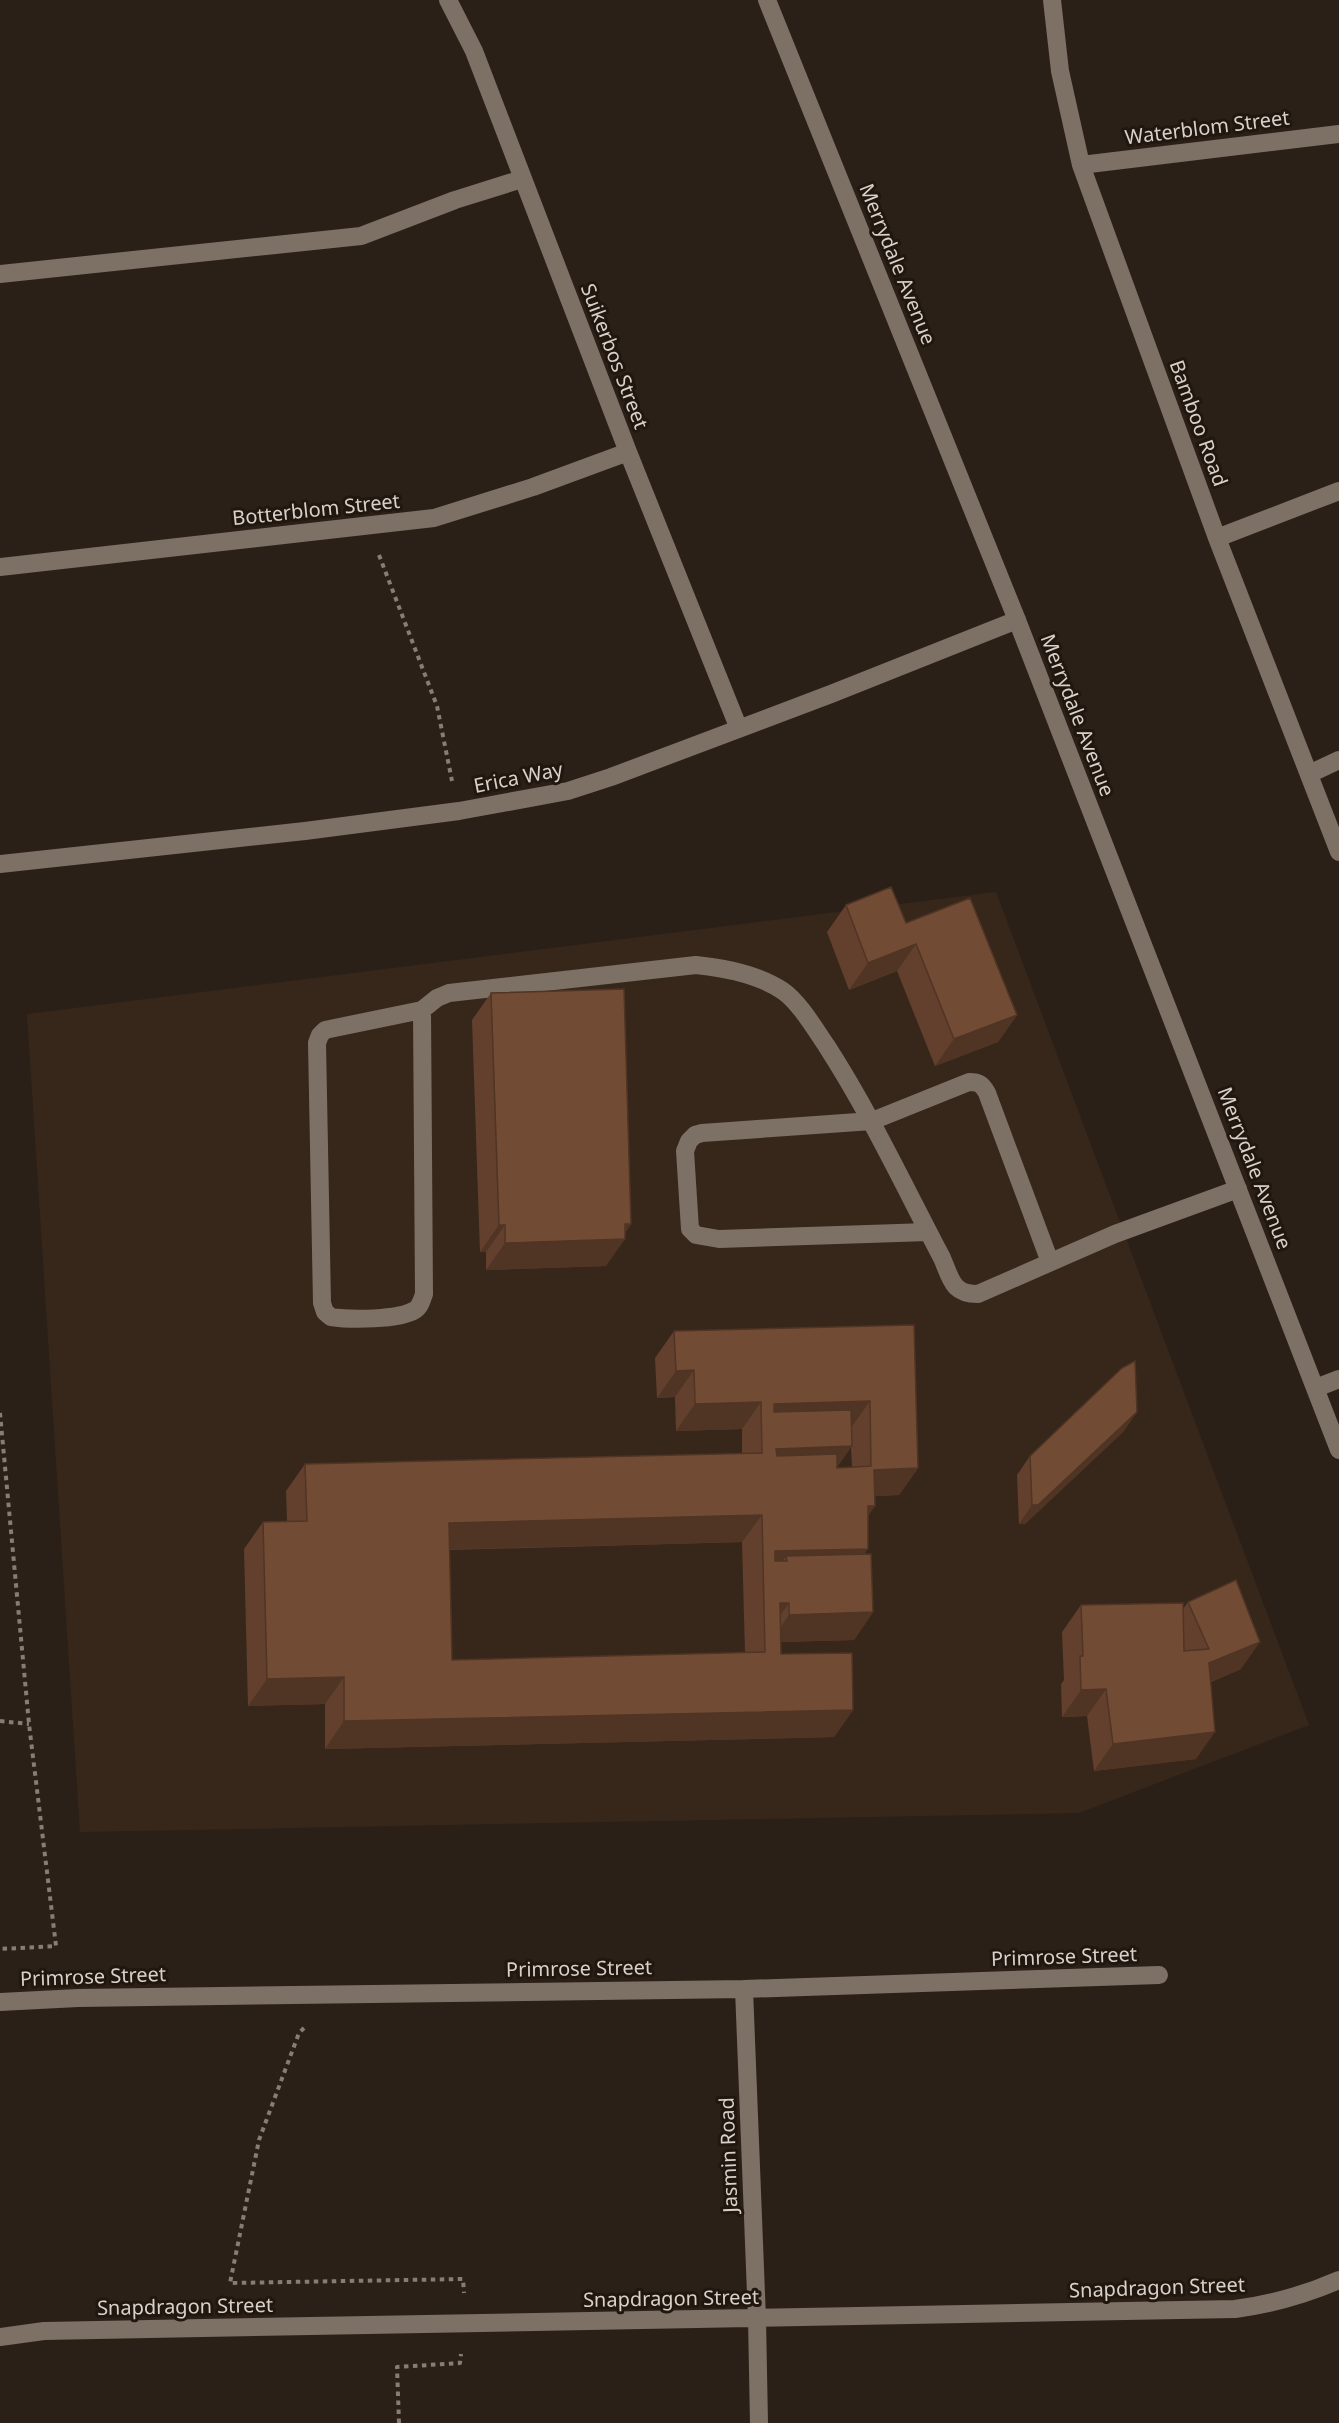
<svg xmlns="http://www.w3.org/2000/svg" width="1339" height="2423" font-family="'Noto Sans',sans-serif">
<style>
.built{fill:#37271a}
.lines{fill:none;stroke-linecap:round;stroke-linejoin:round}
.path{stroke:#867d76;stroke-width:4;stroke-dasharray:4.5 4.5;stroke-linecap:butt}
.lane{stroke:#7d7065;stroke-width:18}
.street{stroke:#7d7065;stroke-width:18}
.secondary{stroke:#7d7065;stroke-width:18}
.wall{fill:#62402d;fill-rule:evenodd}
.shaded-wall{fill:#503424}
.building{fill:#724b34;stroke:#503424;stroke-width:1.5;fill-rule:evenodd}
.labels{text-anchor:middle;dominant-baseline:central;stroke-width:6;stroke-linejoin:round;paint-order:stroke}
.street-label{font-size:20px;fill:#d8d1cb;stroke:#21170e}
</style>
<rect width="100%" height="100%" fill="#2b2017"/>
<path class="built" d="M 996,892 L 1309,1725 L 1079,1813 L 80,1832 L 27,1014 Z"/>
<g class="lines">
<path class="path" d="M 379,555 L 437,706 L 452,781
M 0,1413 L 29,1724 L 56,1946 L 0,1949
M 0,1721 L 29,1724
M 304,2028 L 299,2033 L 259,2140 L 230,2283 L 463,2279 L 464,2293
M 399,2423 L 397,2367 L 460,2363 L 461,2354"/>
<path class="lane" d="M 422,1010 L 424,1294 C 422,1300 420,1307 415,1310 C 399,1320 350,1320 331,1317 L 325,1312 L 322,1303 L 317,1043 L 320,1035 L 325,1030 L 422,1010 L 437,998 L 449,993 L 696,965 C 725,968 758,974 783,991 C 799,1002 815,1029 826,1045 C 870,1113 904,1186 942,1258 C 951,1279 952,1294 978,1294 L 1115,1234 L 1238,1189
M 928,1232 L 719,1239 L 696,1235 L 690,1229 L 685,1151 L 689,1141 L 695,1135 L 702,1133 L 872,1121 L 969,1082 C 979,1082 982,1084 987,1093 L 1050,1262"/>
<path class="street" d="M 448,0 L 474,51 L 628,452 L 739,729
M 1052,0 L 1060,71 L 1081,165 L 1217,538 L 1339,852
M 1081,165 L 1339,134
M 0,274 L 361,236 L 455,200 L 522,179
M 1217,538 L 1339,491
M 0,567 L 434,518 L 533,487 L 628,452
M 1309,774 L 1339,760
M 0,864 L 305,831 L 459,811 L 568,791 L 611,777 L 831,694 L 1017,620
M 1316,1388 L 1339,1379
M 744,1989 L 757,2319 L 759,2423
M 0,2002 L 78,1998 L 744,1989 L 1159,1975
M 0,2337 L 44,2331 L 1235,2309 C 1272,2304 1305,2295 1339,2280"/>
<path class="secondary" d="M 767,0 L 1017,620 L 1339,1450"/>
</g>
<path class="wall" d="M 846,905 L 906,923 L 1017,1015 L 998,1042 L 935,1066 L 897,971 L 849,990 L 827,932 Z
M 491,993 L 631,1224 L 625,1233 L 606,1266 L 486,1270 L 486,1252 L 480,1252 L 472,1020 Z
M 914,1325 L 918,1468 L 899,1495 L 875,1496 L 868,1517 L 865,1554 L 873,1612 L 854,1640 L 781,1642 L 781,1654 L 853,1710 L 834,1737 L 325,1749 L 325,1704 L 248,1706 L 244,1549 L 263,1522 L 287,1521 L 286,1491 L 305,1464 L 742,1454 L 742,1429 L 676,1431 L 675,1397 L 657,1398 L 655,1358 L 674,1331 ZM 851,1447 L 852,1467 L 837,1467 ZM 742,1542 L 745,1653 L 452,1660 L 449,1550 Z
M 1124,1431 L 1025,1524 L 1019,1524 L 1017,1475 L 1030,1456 Z
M 1188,1602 L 1241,1669 L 1211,1682 L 1196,1759 L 1094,1771 L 1087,1716 L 1062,1717 L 1061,1684 L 1064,1680 L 1062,1632 L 1081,1605 L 1183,1609 Z"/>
<path class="shaded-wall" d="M 916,944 L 897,971 L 849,990 L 868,963 Z
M 1017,1015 L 998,1042 L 935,1066 L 954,1039 Z
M 625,1224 L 631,1224 L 621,1239 L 625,1239 L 606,1266 L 486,1270 L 505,1243 Z
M 499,1225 L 505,1225 L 486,1252 L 480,1252 Z
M 694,1370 L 675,1397 L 657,1398 L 676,1371 Z
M 870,1401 L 851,1428 L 762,1431 L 774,1404 Z
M 761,1402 L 742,1429 L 676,1431 L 695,1404 Z
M 1137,1412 L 1124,1431 L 1025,1524 L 1019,1524 L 1032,1505 Z
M 852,1446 L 833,1473 L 757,1476 L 776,1449 Z
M 918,1468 L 899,1495 L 855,1497 L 874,1470 Z
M 868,1506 L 875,1506 L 856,1534 Z
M 762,1515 L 742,1542 L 430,1550 L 449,1523 Z
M 868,1549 L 849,1576 L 787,1561 L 786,1556 L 771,1578 L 775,1551 Z
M 780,1603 L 789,1603 L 770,1630 Z
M 873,1612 L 854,1640 L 770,1642 L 789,1615 Z
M 1260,1642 L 1241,1669 L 1190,1690 L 1209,1663 Z
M 344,1677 L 325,1704 L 248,1706 L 267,1679 Z
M 1106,1689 L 1087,1716 L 1062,1717 L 1081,1690 Z
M 853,1710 L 834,1737 L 325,1749 L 344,1721 Z
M 1215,1732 L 1196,1759 L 1094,1771 L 1113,1744 Z"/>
<path class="building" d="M 891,887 L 906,923 L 970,898 L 1017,1015 L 954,1039 L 916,944 L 868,963 L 846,905 Z
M 624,989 L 631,1224 L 625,1224 L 625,1239 L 505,1243 L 505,1225 L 499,1225 L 491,993 Z
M 914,1325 L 918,1468 L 874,1470 L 875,1506 L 868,1506 L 868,1549 L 775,1551 L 775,1561 L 787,1561 L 786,1556 L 871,1554 L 873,1612 L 789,1615 L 789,1603 L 780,1603 L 781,1654 L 852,1653 L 853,1710 L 344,1721 L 344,1677 L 267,1679 L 263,1522 L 307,1521 L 305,1464 L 762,1453 L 761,1402 L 695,1404 L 694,1370 L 676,1371 L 674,1331 ZM 870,1401 L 871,1466 L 837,1468 L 837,1454 L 777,1456 L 776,1449 L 852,1446 L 851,1410 L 774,1412 L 774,1404 ZM 762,1515 L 765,1652 L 452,1660 L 449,1523 Z
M 1135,1361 L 1137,1412 L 1038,1505 L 1032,1505 L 1030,1456 L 1122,1368 Z
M 1236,1580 L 1260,1642 L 1209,1663 L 1215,1732 L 1113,1744 L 1106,1689 L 1081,1690 L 1080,1656 L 1083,1656 L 1081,1605 L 1183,1603 L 1184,1651 L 1209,1649 L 1188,1602 Z"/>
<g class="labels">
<g class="street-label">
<text transform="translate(1207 127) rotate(-7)">Waterblom Street</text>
<text transform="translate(898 264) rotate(68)">Merrydale Avenue</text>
<text transform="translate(615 356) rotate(69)">Suikerbos Street</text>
<text transform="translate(1199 423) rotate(70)">Bamboo Road</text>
<text transform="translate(316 509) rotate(-6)">Botterblom Street</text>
<text transform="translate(1078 715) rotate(69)">Merrydale Avenue</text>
<text transform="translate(518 777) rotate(-11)">Erica Way</text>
<text transform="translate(1255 1168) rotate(69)">Merrydale Avenue</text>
<text transform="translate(1064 1956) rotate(-2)">Primrose Street</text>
<text transform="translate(579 1968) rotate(-1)">Primrose Street</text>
<text transform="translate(93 1976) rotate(-2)">Primrose Street</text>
<text transform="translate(728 2155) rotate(-92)">Jasmin Road</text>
<text transform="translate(1157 2287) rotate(-2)">Snapdragon Street</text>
<text transform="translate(671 2298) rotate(-1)">Snapdragon Street</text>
<text transform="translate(185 2306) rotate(-1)">Snapdragon Street</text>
</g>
</g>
</svg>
